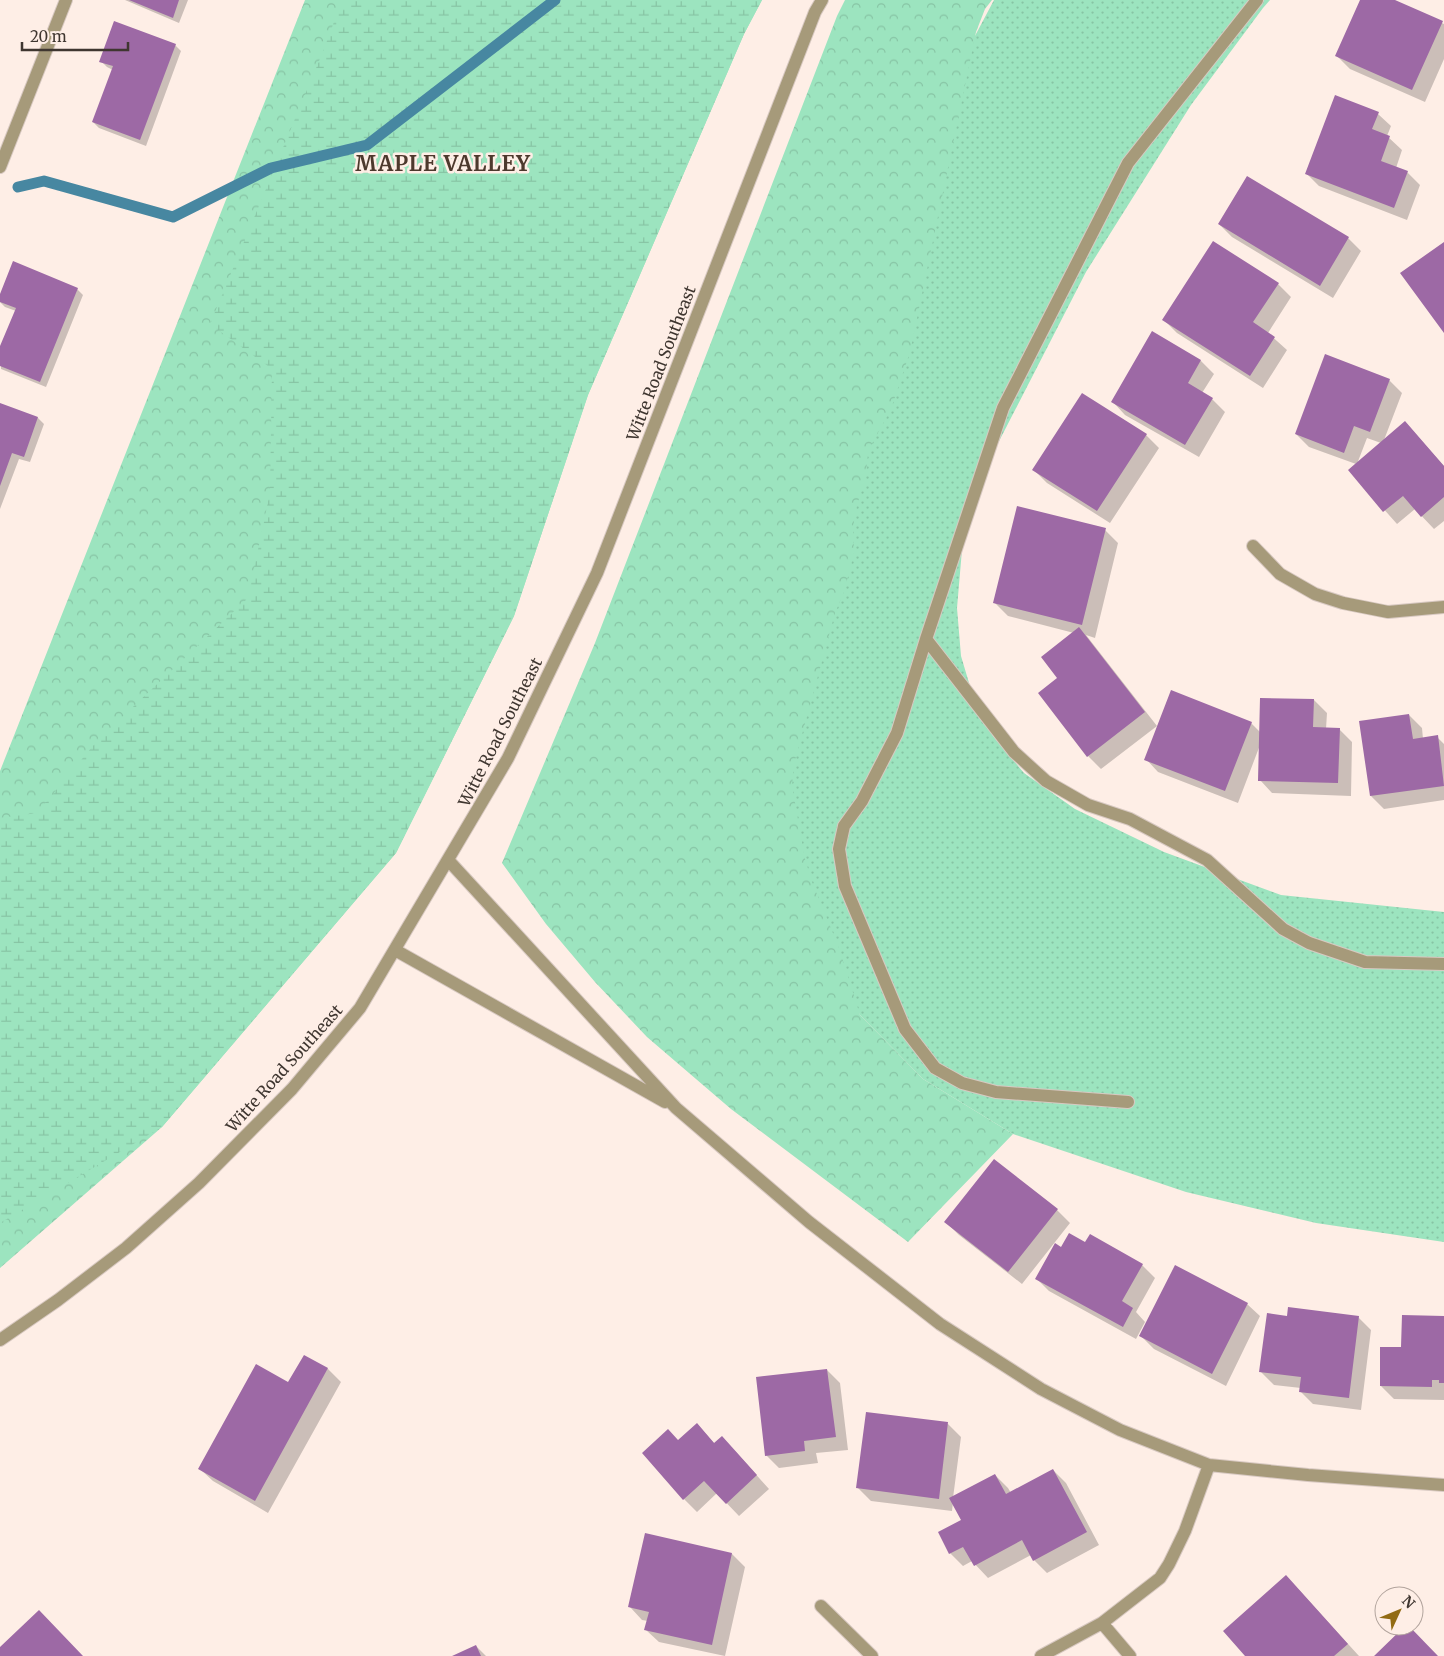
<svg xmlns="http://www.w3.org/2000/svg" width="1444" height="1656" font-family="Merriweather,serif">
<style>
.grass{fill:url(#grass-dots)}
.forest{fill:url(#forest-crowns)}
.wetland{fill:url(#wetland-marsh)}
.shadow{fill:#0003;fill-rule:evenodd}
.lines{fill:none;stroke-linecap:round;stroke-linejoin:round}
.stream{stroke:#4787a1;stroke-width:11}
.building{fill:#9d69a5}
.minor-casing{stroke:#d8c9c2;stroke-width:14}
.minor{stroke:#a69a7a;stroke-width:12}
.labels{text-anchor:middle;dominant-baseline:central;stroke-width:5;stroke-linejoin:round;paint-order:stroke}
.street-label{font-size:16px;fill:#3f3630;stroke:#feeee6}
.district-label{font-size:21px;font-weight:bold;letter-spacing:1px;fill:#4d392d;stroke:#feeee6}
</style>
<defs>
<pattern id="grass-dots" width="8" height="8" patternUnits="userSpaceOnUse" patternTransform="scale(1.25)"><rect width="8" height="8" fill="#9ce4bf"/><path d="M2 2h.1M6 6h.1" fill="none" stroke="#87c4a4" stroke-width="1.8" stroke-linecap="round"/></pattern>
<pattern id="forest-crowns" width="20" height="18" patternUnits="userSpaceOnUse" patternTransform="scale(1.25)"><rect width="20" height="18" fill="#9ce4bf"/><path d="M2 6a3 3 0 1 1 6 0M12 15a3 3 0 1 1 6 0" fill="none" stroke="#87c4a4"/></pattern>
<pattern id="wetland-marsh" width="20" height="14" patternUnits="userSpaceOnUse" patternTransform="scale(1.25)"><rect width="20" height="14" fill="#9ce4bf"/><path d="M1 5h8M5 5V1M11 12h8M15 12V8" fill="none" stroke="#87c4a4"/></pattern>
</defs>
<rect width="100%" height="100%" fill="#feeee6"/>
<path class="grass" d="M 994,0 L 1270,0 L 1263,8 L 1191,105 L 1086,272 L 975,488 L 963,538 L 957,608 L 961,656 L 975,703 L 993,736 L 1024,773 L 1075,809 L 1164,852 L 1281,895 L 1444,912 L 1444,1242 L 1316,1223 L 1186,1192 L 1013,1134 L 923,1079 L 860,1015 L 778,873 L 851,270 Z"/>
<path class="forest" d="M 305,0 L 762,0 L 744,34 L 588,395 L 514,616 L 396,853 L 162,1127 L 0,1268 L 0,771 Z
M 845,0 L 992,0 L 985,9 L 976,32 L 910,352 L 891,409 L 868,451 L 866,477 L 857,505 L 853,527 L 854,553 L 844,592 L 835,613 L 794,764 L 792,786 L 805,859 L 812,882 L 839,948 L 860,1015 L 923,1079 L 1013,1134 L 908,1242 L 731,1109 L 647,1037 L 595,982 L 546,924 L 502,863 L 595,643 L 837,16 Z"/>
<path class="wetland" d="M 342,0 L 762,0 L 744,34 L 588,395 L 514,616 L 396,853 L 162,1127 L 0,1223 L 0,818 L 37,813 L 97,741 L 248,598 L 270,492 L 272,369 L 210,324 L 324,49 Z"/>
<path class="shadow" d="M 125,0 L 188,0 L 179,23 Z
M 1361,0 L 1392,0 L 1444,24 L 1444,59 L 1425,102 L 1350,69 L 1337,56 Z
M 175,45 L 181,51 L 146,146 L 99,128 L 93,122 L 113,70 L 107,67 L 101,61 Z
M 1378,114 L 1391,126 L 1387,136 L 1402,150 L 1396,168 L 1407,172 L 1420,185 L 1407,220 L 1319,186 L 1306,173 Z
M 1247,177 L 1348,238 L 1361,251 L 1333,298 L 1232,237 L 1219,224 Z
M 1278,284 L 1291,297 L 1268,333 L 1287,350 L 1263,388 L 1177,333 L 1164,320 Z
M 77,289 L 83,295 L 46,387 L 1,369 L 0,349 L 16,311 L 5,307 L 0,302 L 0,297 Z
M 1152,333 L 1201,361 L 1214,374 L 1202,393 L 1212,399 L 1225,412 L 1199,457 L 1125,415 L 1113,402 Z
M 1389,380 L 1402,393 L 1384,440 L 1405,422 L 1444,466 L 1444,521 L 1434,529 L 1415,509 L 1397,524 L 1349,470 L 1356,464 L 1309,447 L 1296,434 ZM 1367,438 L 1381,443 L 1357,464 Z
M 0,404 L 38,418 L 44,424 L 30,462 L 19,459 L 0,509 Z
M 1146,435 L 1159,448 L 1110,523 L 1047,483 L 1034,470 Z
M 1105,530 L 1118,543 L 1095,638 L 1086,635 L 1157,726 L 1101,769 L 1088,756 L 1059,678 L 1074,633 L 1008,616 L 995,603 Z
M 1314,700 L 1327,713 L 1326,729 L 1339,729 L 1352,742 L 1351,796 L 1272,793 L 1260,780 L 1260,745 L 1238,803 L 1158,772 L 1146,759 L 1251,723 L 1261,733 Z
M 1409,715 L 1422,728 L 1423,739 L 1437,737 L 1444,744 L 1444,800 L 1384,809 L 1371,796 L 1361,722 Z
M 994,1161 L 1057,1210 L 1070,1223 L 1022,1284 L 959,1235 L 946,1222 Z
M 1086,1243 L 1142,1265 L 1155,1278 L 1136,1312 L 1145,1322 L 1136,1339 L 1049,1291 L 1036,1278 L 1061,1249 Z
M 1247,1304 L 1260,1316 L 1226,1386 L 1154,1349 L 1141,1336 Z
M 1288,1317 L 1358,1317 L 1371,1330 L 1361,1410 L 1313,1404 L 1300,1391 L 1301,1388 L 1274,1385 L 1261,1372 Z
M 1444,1317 L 1444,1400 L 1394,1399 L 1381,1386 L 1402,1348 Z
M 304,1356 L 328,1369 L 341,1382 L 268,1513 L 213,1481 L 200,1469 L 289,1384 Z
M 827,1370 L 840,1383 L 848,1450 L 816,1453 L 818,1463 L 779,1468 L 766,1455 Z
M 867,1413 L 948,1424 L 961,1437 L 953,1498 L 995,1475 L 1008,1488 L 1011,1493 L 1053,1470 L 1066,1483 L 1099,1545 L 1047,1573 L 1034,1560 L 1031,1555 L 988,1578 L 972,1561 L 963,1566 L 950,1553 L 962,1521 L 953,1502 L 952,1511 L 871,1501 L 858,1488 Z
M 697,1424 L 715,1444 L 735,1451 L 769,1489 L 739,1516 L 717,1493 L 697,1512 L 684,1499 L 679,1441 Z
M 646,1534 L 732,1554 L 745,1567 L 725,1656 L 659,1642 L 646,1630 L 648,1621 L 642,1620 L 630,1607 Z
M 1299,1590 L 1359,1656 L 1247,1656 Z
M 476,1646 L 486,1656 L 455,1656 Z"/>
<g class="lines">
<path class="stream" d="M 18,187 L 44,181 L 173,217 L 271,168 L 367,145 L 555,0"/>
</g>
<path class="building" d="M 129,0 L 179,0 L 173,18 Z
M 1360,0 L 1395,0 L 1443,21 L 1412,90 L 1335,56 Z
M 114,21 L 176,44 L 140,140 L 92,122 L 113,66 L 99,62 Z
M 1335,95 L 1379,112 L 1372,129 L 1390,136 L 1381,161 L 1408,171 L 1394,208 L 1305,174 Z
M 1247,176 L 1349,237 L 1320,286 L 1218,224 Z
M 1213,241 L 1279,283 L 1253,322 L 1275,337 L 1250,376 L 1162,320 Z
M 1444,242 L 1444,333 L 1400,273 Z
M 13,261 L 78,288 L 40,382 L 0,366 L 0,346 L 16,308 L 0,302 L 0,294 Z
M 1152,331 L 1201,360 L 1188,383 L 1213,398 L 1185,445 L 1111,402 Z
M 1325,354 L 1390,379 L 1370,432 L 1354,426 L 1344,453 L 1295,434 Z
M 1082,393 L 1147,434 L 1097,511 L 1032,470 Z
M 0,403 L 38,417 L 24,457 L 12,453 L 0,486 Z
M 1405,421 L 1444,466 L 1444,497 L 1421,517 L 1403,496 L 1383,512 L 1348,470 Z
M 1017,506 L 1106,528 L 1082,625 L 993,603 Z
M 1079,627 L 1145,712 L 1087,757 L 1038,693 L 1057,678 L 1041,657 Z
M 1171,690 L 1252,722 L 1225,791 L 1144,760 Z
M 1260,698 L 1314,699 L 1313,727 L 1340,728 L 1338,783 L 1258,781 Z
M 1409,714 L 1413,739 L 1438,735 L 1444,786 L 1370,796 L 1359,721 Z
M 994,1159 L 1058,1209 L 1008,1272 L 944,1222 Z
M 1069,1233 L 1085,1242 L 1090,1234 L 1143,1264 L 1122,1301 L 1133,1308 L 1123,1327 L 1035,1279 L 1055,1243 L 1061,1247 Z
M 1175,1265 L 1248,1303 L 1212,1374 L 1139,1336 Z
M 1288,1307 L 1359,1316 L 1349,1398 L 1299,1392 L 1301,1377 L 1259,1372 L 1267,1313 L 1287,1316 Z
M 1402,1315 L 1444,1316 L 1444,1383 L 1439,1383 L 1439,1380 L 1432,1380 L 1432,1387 L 1380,1386 L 1380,1347 L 1401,1347 Z
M 304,1355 L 328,1368 L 255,1501 L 198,1469 L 256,1364 L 288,1382 Z
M 827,1369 L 836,1437 L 804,1441 L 805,1451 L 765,1456 L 756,1377 Z
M 866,1412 L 948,1422 L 939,1499 L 856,1488 Z
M 697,1423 L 714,1443 L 722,1436 L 757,1475 L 726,1504 L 704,1481 L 683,1500 L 642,1453 L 668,1429 L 678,1440 Z
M 1053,1469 L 1087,1532 L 1033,1561 L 1022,1540 L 974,1566 L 963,1547 L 949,1554 L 938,1532 L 961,1520 L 949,1498 L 995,1474 L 1006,1494 Z
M 645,1533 L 732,1553 L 712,1645 L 644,1630 L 649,1612 L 628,1607 Z
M 1286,1575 L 1348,1644 L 1334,1656 L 1245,1656 L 1223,1631 Z
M 39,1610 L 83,1656 L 0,1656 L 0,1647 Z
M 1405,1626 L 1409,1626 L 1438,1656 L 1374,1656 Z
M 476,1645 L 481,1656 L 452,1656 Z"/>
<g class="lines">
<defs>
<path id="minor" d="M 0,167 L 66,0
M 1253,546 L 1280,574 L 1315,594 L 1343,603 L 1388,612 L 1444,607
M 926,639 L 1014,752 L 1046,781 L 1088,805 L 1130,819 L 1207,860 L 1283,929 L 1309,943 L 1365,962 L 1444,964
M 449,861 L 676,1108 L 809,1222 L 940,1324 L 1041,1389 L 1120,1430 L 1209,1465 L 1308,1475 L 1444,1485
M 395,950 L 665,1102
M 1128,1102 L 996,1092 L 962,1083 L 935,1068 L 905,1029 L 845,886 L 839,849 L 844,826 L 862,801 L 897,733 L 926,639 L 1003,408 L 1128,163 L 1257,0
M 0,1340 L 58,1300 L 126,1248 L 199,1183 L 292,1089 L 360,1008 L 508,758 L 597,573 L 815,12 L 822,0
M 821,1606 L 872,1656
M 1102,1623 L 1130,1656
M 1041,1656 L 1102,1623 L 1160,1578 L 1169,1564 L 1185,1531 L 1209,1465"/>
</defs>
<use href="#minor" class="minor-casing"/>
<use href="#minor" class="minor"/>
</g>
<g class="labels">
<g class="street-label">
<text transform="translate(661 363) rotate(-69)">Witte Road Southeast</text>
<text transform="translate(500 732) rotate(-63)">Witte Road Southeast</text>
<text transform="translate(284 1068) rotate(-48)">Witte Road Southeast</text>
</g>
<g class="district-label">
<text x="443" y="163">MAPLE VALLEY</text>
</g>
</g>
<g transform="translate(1399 1611) rotate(46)"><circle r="24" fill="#feeee6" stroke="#b2a49d"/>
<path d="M0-4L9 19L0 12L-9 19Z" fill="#926b13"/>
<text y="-8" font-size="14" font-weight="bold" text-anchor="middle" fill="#3f3630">N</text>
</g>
<path d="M22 42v8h106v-8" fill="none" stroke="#3f3630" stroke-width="2.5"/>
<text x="30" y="42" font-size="15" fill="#3f3630" stroke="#feeee6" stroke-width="4" paint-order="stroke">20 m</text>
</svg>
